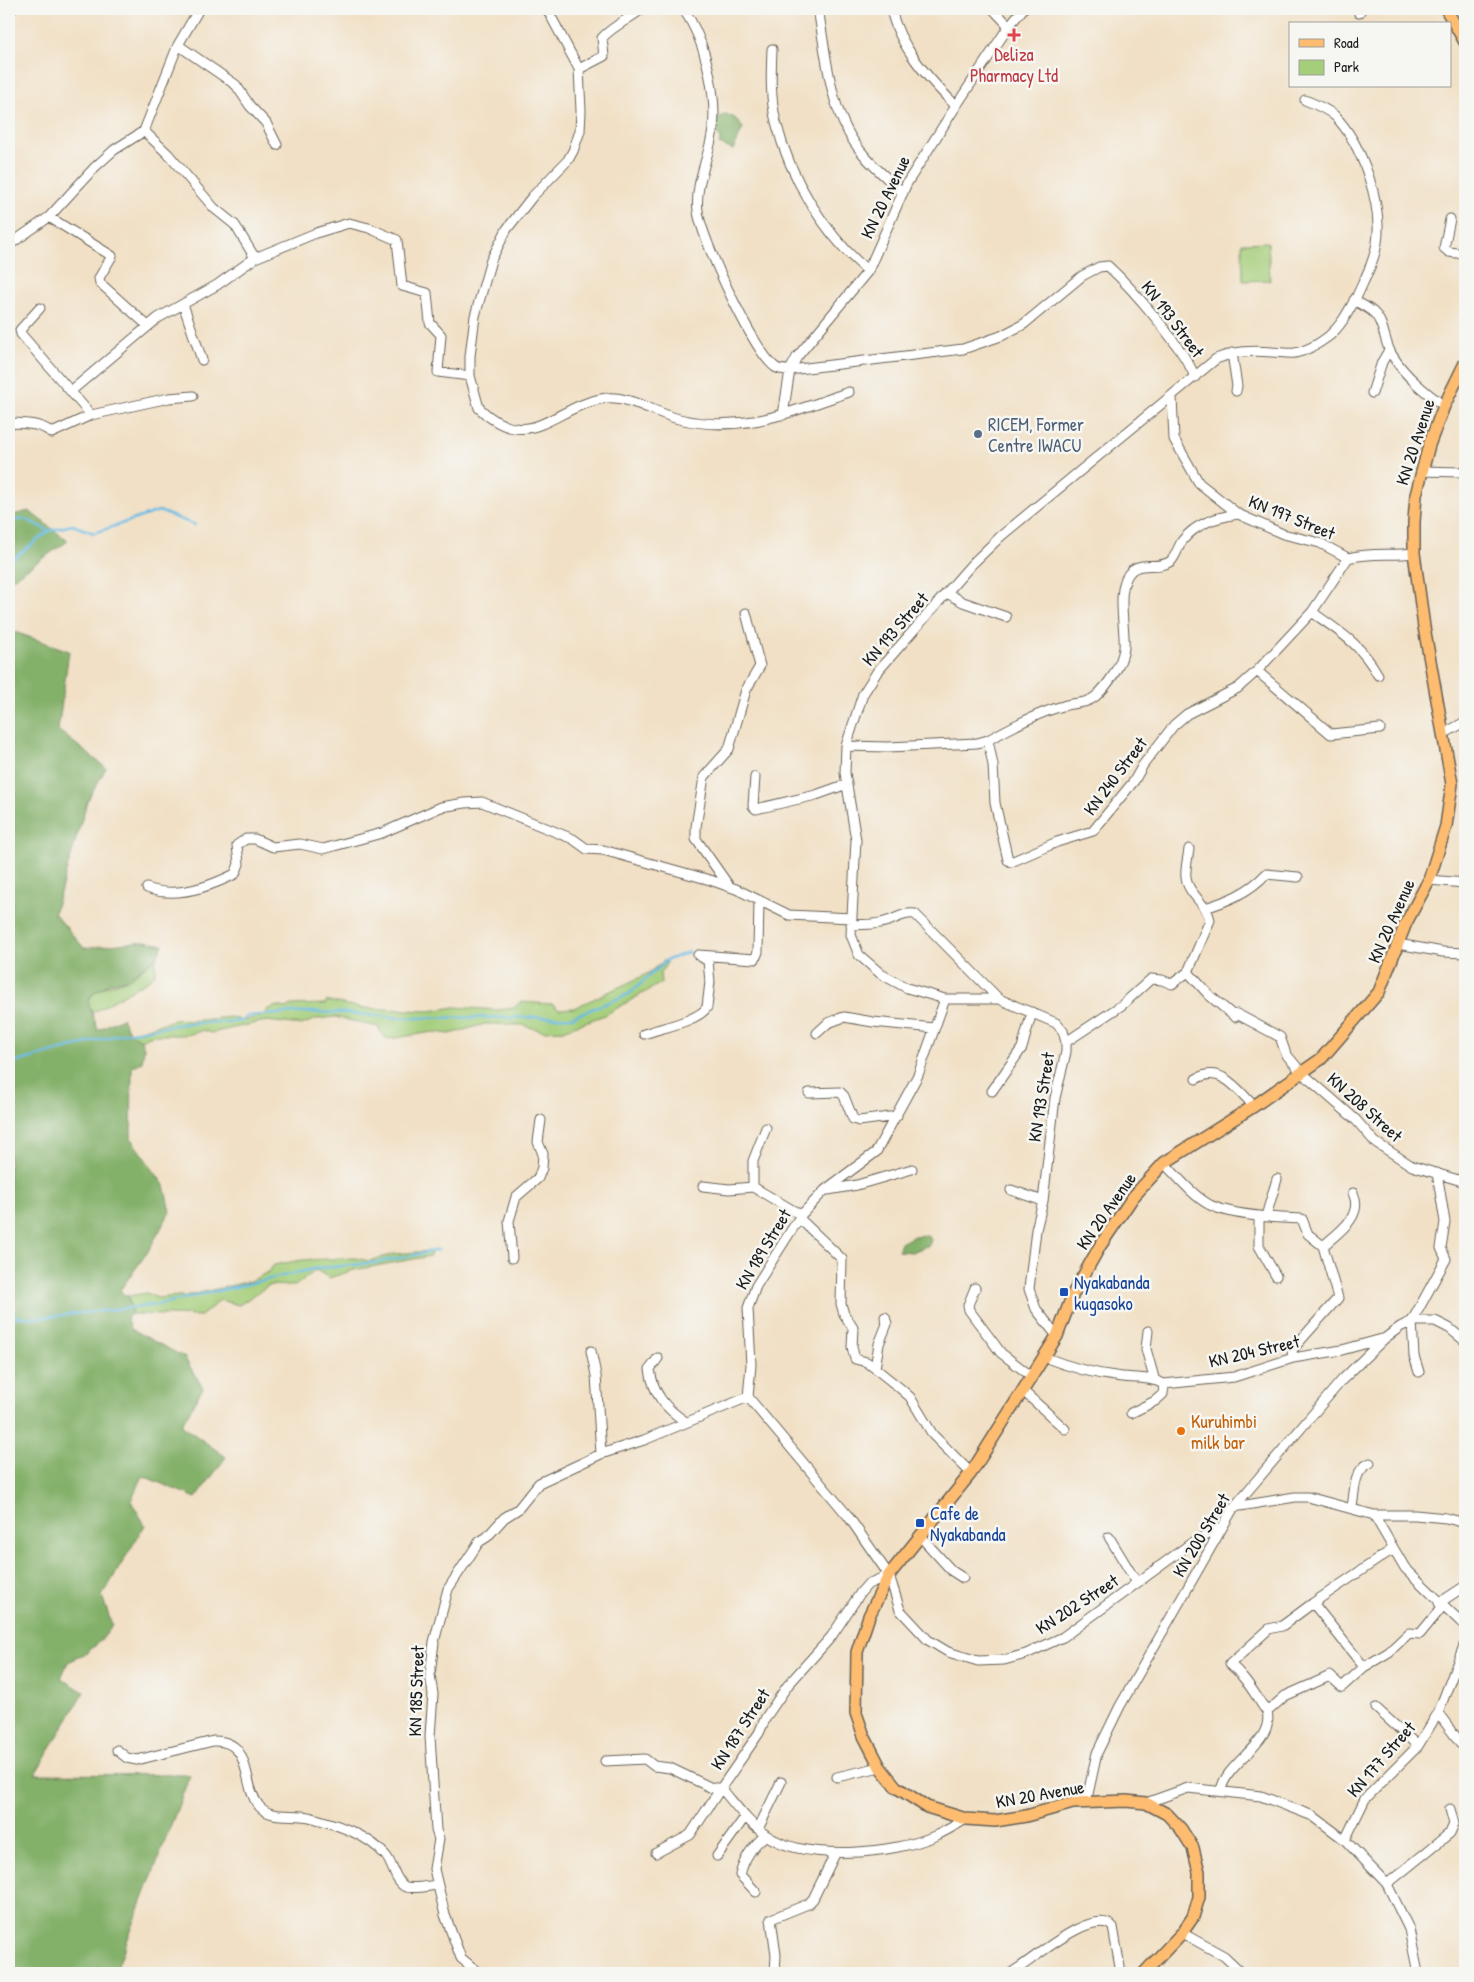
<svg xmlns="http://www.w3.org/2000/svg" width="1474" height="1982" font-family="'Patrick Hand',sans-serif">
<style>
.green{fill:#a5ce7a;stroke:#60754b}
.forest{fill:#84b16a;stroke:#506643}
.lines{fill:none;stroke-linecap:round;stroke-linejoin:round}
.stream{stroke:#68bbe4;stroke-width:2.5}
.minor-casing{stroke:#676157;stroke-width:11}
.major-casing{stroke:#676157;stroke-width:14}
.minor{stroke:#fff;stroke-width:9}
.major{stroke:#fdbc70;stroke-width:11}
.health-dot{fill:#e0444e;stroke:#f6f6f2;stroke-width:2}
.service-dot{fill:#5c6f8a;stroke:#f6f6f2;stroke-width:2}
.transit-dot{fill:#1a4fb4;stroke:#f6f6f2;stroke-width:2}
.food-dot{fill:#e8710a;stroke:#f6f6f2;stroke-width:2}
.labels{text-anchor:middle;dominant-baseline:central;stroke-width:5;stroke-linejoin:round;paint-order:stroke}
.health-label{font-size:18px;fill:#be3a42;stroke:#f6f6f2}
.street-label{font-size:18px;fill:#1c1c1c;stroke:#f6f6f2}
.service-label{font-size:18px;fill:#4e5e75;stroke:#f6f6f2;text-anchor:start}
.transit-label{font-size:18px;fill:#164399;stroke:#f6f6f2;text-anchor:start}
.food-label{font-size:18px;fill:#c56008;stroke:#f6f6f2;text-anchor:start}
</style>
<rect width="100%" height="100%" fill="#f6f6f2"/>
<filter id="ink" filterUnits="userSpaceOnUse"><feTurbulence type="fractalNoise" baseFrequency=".02" numOctaves="2"/><feDisplacementMap in="SourceGraphic" scale="10" xChannelSelector="R" yChannelSelector="G"/><feConvolveMatrix kernelMatrix="1 2 1 2 8 2 1 2 1" color-interpolation-filters="sRGB"/></filter>
<filter id="wash" filterUnits="userSpaceOnUse"><feTurbulence type="fractalNoise" baseFrequency=".0096" numOctaves="4" result="noise"/><feDisplacementMap in="SourceGraphic" scale="20" xChannelSelector="R" yChannelSelector="G"/><feGaussianBlur stdDeviation="1.12" result="paint"/><feColorMatrix in="noise" values="0 0 0 0 0 0 0 0 0 0 0 0 0 0 0 0 0 1.4 0 .05"/><feComposite in="paint" operator="in"/></filter>
<g filter="url(#wash)">
<rect width="100%" height="100%" fill="#f1e0c5"/>
<path class="green" d="M 1268,242 L 1270,280 L 1243,281 L 1242,243 Z
M 156,958 L 155,974 L 150,979 L 91,1014 L 88,1002 C 97,984 115,986 131,977 C 140,972 148,964 156,958 Z
M 665,960 L 667,963 L 660,973 L 661,983 L 605,1015 L 563,1030 L 543,1031 L 522,1025 L 485,1024 L 450,1034 L 433,1032 L 389,1039 L 384,1037 L 378,1027 L 335,1017 L 317,1019 L 301,1025 L 266,1021 L 211,1033 L 203,1030 C 182,1041 155,1029 141,1040 L 130,1033 L 178,1019 L 188,1021 L 231,1017 L 242,1021 L 264,1015 L 268,1009 L 277,1006 L 285,1008 L 292,1005 L 325,1004 L 327,1001 L 362,1008 L 429,1011 L 455,1007 L 497,1010 L 514,1008 L 520,1002 L 552,1004 L 559,1009 L 574,1008 L 647,974 Z
M 428,1251 L 431,1253 L 430,1256 L 354,1270 L 329,1278 L 316,1270 L 295,1286 L 269,1285 L 239,1305 L 220,1300 L 201,1316 L 132,1314 L 128,1296 L 147,1293 L 157,1298 L 191,1295 L 251,1281 L 268,1272 L 274,1265 L 302,1260 L 356,1258 L 369,1261 L 395,1254 Z"/>
<path class="forest" d="M 726,114 L 735,118 L 743,128 L 733,150 L 719,144 L 721,138 L 714,132 L 715,119 Z
M 29,511 L 68,541 L 9,581 L 9,516 Z
M 9,630 L 69,651 L 58,730 L 106,768 L 87,802 L 54,913 L 84,948 L 145,941 L 163,945 L 156,958 L 129,978 L 110,983 L 92,994 L 88,1002 L 98,1030 L 122,1018 L 130,1033 L 141,1040 L 144,1048 L 142,1062 L 132,1067 L 131,1139 L 164,1185 L 170,1212 L 147,1253 L 120,1290 L 123,1294 L 128,1296 L 132,1314 L 128,1316 L 127,1321 L 131,1329 L 184,1357 L 203,1388 L 181,1425 L 226,1457 L 196,1498 L 143,1476 L 131,1501 L 145,1525 L 102,1596 L 112,1625 C 101,1643 88,1654 68,1662 L 61,1678 L 84,1692 L 35,1774 L 190,1775 L 115,1973 L 9,1973 Z
M 928,1235 L 931,1240 L 929,1245 L 912,1252 L 898,1251 L 901,1243 L 914,1236 Z"/>
<g class="lines">
<path class="stream" d="M 9,521 L 25,519 L 49,531 L 72,525 L 94,533 L 159,511 L 195,525
M 9,562 L 49,531
M 9,1064 L 125,1033 L 182,1024 L 242,1021 L 247,1016 L 307,1012 L 346,1013 L 401,1018 L 572,1017 L 629,994 L 667,960 L 689,952
M 9,1316 L 36,1318 L 156,1305 L 313,1269 L 380,1262 L 438,1250"/>
</g>
</g>
<g filter="url(#ink)">
<g class="lines">
<defs>
<path id="minor" d="M 547,9 L 579,69 L 581,111 L 580,131 L 573,151 L 568,160 L 532,197 L 507,229 L 491,260 L 475,316 L 470,356 L 470,376 L 479,408 C 530,457 555,404 607,398 C 629,396 658,414 679,419 C 742,434 791,412 849,392
M 683,9 C 706,40 720,103 711,140 C 706,164 695,186 698,211 C 701,238 754,352 775,367 C 779,370 785,370 790,370 L 963,349 L 1001,336 L 1024,324 L 1082,276 L 1099,267 L 1108,266 C 1133,289 1183,347 1195,377
M 818,9 C 827,58 829,116 864,155 C 875,169 890,180 903,193
M 891,9 C 899,47 929,79 956,106
M 993,9 L 1009,26
M 1359,13 L 1361,9
M 9,14 L 12,9
M 178,45 L 236,85 L 250,106 L 266,123 L 277,145
M 772,49 C 771,73 770,98 776,122 C 790,178 824,234 868,271
M 579,69 L 604,56 L 602,38 C 613,26 629,19 642,9
M 144,131 L 168,154 L 214,208 L 235,225 L 255,258
M 1450,219 L 1444,248 L 1449,252 L 1465,254
M 9,245 L 49,217
M 1354,300 C 1360,304 1369,308 1374,313 C 1384,322 1384,342 1392,355 C 1405,376 1425,392 1444,406
M 183,304 L 202,360
M 40,308 L 20,330 L 21,334 L 91,415 L 169,398 L 193,396
M 148,326 L 100,283 L 99,278 L 112,256 L 49,217 L 95,167 L 114,150 L 144,131 L 178,45 L 199,9
M 1232,353 L 1237,386 L 1236,391
M 71,391 L 158,318 L 217,285 L 255,258 L 316,233 L 349,223 L 369,228 L 397,240 L 402,286 L 427,293 L 430,323 L 441,335 L 438,372 L 470,376
M 1372,393 L 1382,362 L 1389,350
M 1172,397 L 1174,439 L 1199,483 L 1238,514 L 1283,534 L 1320,543 L 1348,558 C 1371,552 1390,556 1414,553
M 783,415 L 790,370 L 797,357 L 868,271 L 907,183 L 956,106 L 1009,26 L 1023,9
M 10,423 C 26,424 40,423 52,433 L 91,415
M 1421,471 L 1461,472 L 1465,470
M 947,593 L 963,602 L 1006,617
M 1312,612 C 1340,632 1361,644 1378,675
M 1257,671 L 1331,734 L 1380,729
M 1443,734 L 1465,722
M 988,740 C 1012,727 1037,713 1063,706 C 1074,702 1086,705 1096,696 C 1108,685 1122,665 1124,648 C 1126,628 1114,586 1132,570 C 1143,561 1159,570 1171,561 C 1176,556 1178,547 1182,541 C 1196,523 1217,517 1238,514
M 846,746 L 888,747 L 977,743 L 988,740 L 993,765 L 995,803 L 1008,860 L 1011,862 L 1057,842 L 1093,831 L 1134,781 L 1143,765 L 1174,725 L 1187,714 L 1238,688 L 1257,671 L 1312,612 L 1348,558
M 755,777 L 753,806 L 756,809 L 816,795 L 847,784
M 1429,880 L 1465,883
M 729,886 L 696,839 L 696,827 L 704,777 L 729,749 L 746,690 L 760,666 L 746,613
M 147,888 C 175,899 209,887 235,874 L 239,864 L 237,845 L 246,839 L 255,839 L 273,847 L 300,844 L 323,849 L 382,833 L 441,807 L 465,803 L 482,802 L 573,839 L 587,849 L 603,850 L 710,880 L 736,889 L 789,915 L 852,918
M 1205,908 C 1228,901 1249,892 1266,874 L 1298,877
M 851,925 C 861,924 871,925 880,923 C 894,921 902,912 915,914 L 999,999
M 1398,944 L 1443,952 L 1465,953
M 1188,972 L 1209,995 L 1235,1017 L 1237,1014 L 1280,1037 L 1286,1054 L 1302,1073 L 1356,1120 L 1375,1142 L 1412,1166 L 1465,1182
M 945,999 L 918,1075 L 876,1152 L 825,1190 L 801,1215 L 756,1286 L 748,1308 L 751,1365 L 748,1397 L 848,1516 L 889,1575 L 900,1610 L 928,1640 L 948,1652 L 978,1661 L 1004,1660 L 1026,1654 L 1063,1637 L 1193,1542 L 1220,1528
M 817,1033 L 828,1023 L 844,1017 L 873,1022 L 934,1028
M 644,1034 C 660,1028 699,1021 707,1007 L 710,982 L 708,961 L 698,955 L 755,959 L 758,952 L 759,900
M 1066,1042 L 1122,1005 L 1151,979 L 1162,980 L 1172,984 L 1188,972 L 1210,920 C 1207,903 1187,894 1186,877 C 1185,868 1188,858 1189,849
M 1196,1079 C 1221,1064 1238,1090 1254,1106
M 992,1091 L 1022,1048 L 1032,1012
M 809,1093 L 840,1092 L 844,1096 L 853,1119 L 859,1121 L 897,1116
M 1164,1163 C 1178,1177 1193,1196 1210,1205 C 1233,1216 1277,1218 1302,1219 L 1308,1234 L 1323,1246 L 1338,1298 L 1292,1350 L 1293,1358
M 703,1186 L 729,1189 L 753,1187 L 801,1215
M 753,1187 L 753,1161 L 766,1128
M 828,1190 L 857,1185 L 912,1169
M 1011,1190 L 1043,1201
M 1259,1216 L 1259,1246 L 1276,1276
M 1266,1216 L 1277,1179
M 800,1219 L 842,1259 L 841,1304 L 844,1314 L 853,1328 L 852,1347 L 855,1359 L 867,1362 L 901,1389 L 910,1397 L 933,1435 L 971,1473
M 1323,1246 C 1339,1232 1364,1216 1353,1193
M 512,1258 L 509,1221 L 516,1197 L 538,1178 L 542,1168 L 543,1154 L 538,1142 L 541,1120
M 975,1288 L 968,1305 L 969,1310 L 1001,1353 L 1031,1376
M 1148,1331 L 1146,1349 L 1154,1378
M 1057,1336 L 1036,1309 L 1029,1289 L 1036,1230 L 1043,1201 L 1055,1098 L 1066,1052 L 1066,1042 L 1063,1031 L 1056,1023 L 999,999 L 945,999 L 907,988 L 881,974 L 859,955 L 851,935 L 856,840 L 845,773 L 846,746 L 863,694 L 877,672 L 971,565 L 1001,536 L 1216,359 C 1236,351 1252,350 1272,352 C 1279,352 1288,354 1295,353 C 1306,351 1320,343 1329,336 C 1342,325 1349,310 1357,296 C 1365,278 1374,262 1377,243 C 1383,205 1362,144 1335,116 C 1327,109 1315,104 1305,100
M 591,1351 L 596,1375 L 601,1454
M 1044,1357 C 1067,1366 1090,1373 1115,1376 C 1132,1379 1148,1376 1164,1384 L 1234,1377 L 1293,1358 L 1342,1350 L 1382,1339
M 658,1358 L 650,1369 C 653,1394 665,1408 686,1422
M 875,1368 L 879,1344 L 887,1324 L 885,1317
M 1419,1372 L 1414,1356 L 1412,1321 L 1446,1259 L 1441,1248 L 1445,1222 L 1437,1173
M 1022,1390 L 1065,1429
M 1131,1413 L 1155,1401 L 1163,1394 L 1164,1384
M 1234,1507 L 1295,1497 L 1308,1497 L 1374,1515 L 1415,1515 L 1446,1518 L 1465,1523
M 1352,1507 C 1355,1491 1353,1470 1370,1463
M 1374,1515 L 1405,1568 L 1465,1626
M 920,1536 L 952,1571 L 963,1578
M 1109,1537 L 1137,1583
M 889,1575 L 868,1584 L 861,1592 L 831,1637 L 788,1685 L 766,1717 L 759,1733 L 721,1788 C 735,1804 748,1823 766,1835 C 805,1862 893,1854 935,1836 C 946,1831 956,1825 966,1819
M 1439,1603 L 1465,1586
M 1364,1667 L 1313,1603 L 1393,1549
M 1376,1708 L 1418,1746
M 1267,1712 C 1255,1695 1246,1677 1230,1664 L 1269,1629 L 1282,1626 L 1313,1603
M 1438,1713 L 1465,1749
M 117,1750 L 127,1758 L 137,1760 L 213,1741 C 254,1740 241,1784 259,1806 C 272,1821 295,1812 313,1818 C 338,1825 369,1835 386,1856 C 393,1864 395,1883 406,1887 C 415,1889 428,1886 437,1885
M 605,1761 L 645,1759 L 654,1766 L 670,1768 L 712,1788 L 721,1788
M 837,1777 L 880,1767
M 1221,1791 C 1225,1762 1275,1743 1267,1712 L 1285,1696 L 1330,1676 L 1342,1687 L 1364,1667 L 1389,1652 L 1409,1633 L 1420,1634 L 1443,1606
M 1075,1802 L 1088,1794 L 1097,1753 L 1120,1706 L 1234,1507 L 1342,1380 L 1384,1339 L 1400,1327 L 1412,1321 L 1435,1321 L 1449,1328 L 1465,1341
M 1146,1803 L 1188,1788 L 1261,1796 L 1313,1816 L 1345,1840 L 1387,1884 L 1409,1929 L 1418,1973
M 758,1829 L 781,1782
M 1345,1840 L 1365,1799 L 1418,1746 L 1438,1713 L 1465,1643
M 656,1853 L 690,1835 L 721,1788
M 717,1856 L 745,1817
M 1387,1884 L 1450,1833 L 1454,1824 L 1450,1809
M 756,1892 L 740,1875 C 744,1858 753,1845 766,1835
M 1182,1933 L 1224,1956 L 1242,1973
M 775,1972 L 776,1955 L 771,1919 L 808,1904 L 813,1899 L 835,1854
M 479,1973 L 461,1958 L 445,1915 L 434,1869 L 439,1839 L 436,1830 L 430,1736 L 433,1694 L 430,1675 L 434,1642 L 448,1589 L 479,1542 L 487,1537 L 504,1518 L 518,1509 L 539,1483 L 601,1454 L 644,1440 L 748,1397
M 1011,1973 C 1031,1962 1092,1906 1113,1927 L 1121,1973"/>
<path id="major" d="M 1446,9 L 1465,42
M 1144,1973 L 1182,1933 L 1193,1917 L 1199,1897 L 1199,1872 L 1193,1848 L 1181,1829 L 1167,1814 L 1146,1803 L 1126,1801 L 1073,1803 L 1026,1816 L 995,1821 L 966,1819 L 927,1807 L 896,1787 L 880,1767 L 864,1736 L 856,1713 L 857,1652 L 869,1616 L 889,1575 L 971,1473 L 1057,1336 L 1073,1294 L 1100,1246 L 1133,1197 L 1164,1163 L 1254,1106 L 1321,1059 L 1379,992 L 1406,923 L 1429,880 L 1446,826 L 1452,784 L 1424,627 L 1414,553 L 1414,522 L 1416,495 L 1429,445 L 1444,406 L 1465,363"/>
</defs>
<use href="#minor" class="minor-casing"/>
<use href="#major" class="major-casing"/>
<use href="#minor" class="minor"/>
<use href="#major" class="major"/>
</g>
</g>
<path class="health-dot" d="M1011.5 27.5h5v5h5v5h-5v5h-5v-5h-5v-5h5z"/>
<circle class="service-dot" cx="978" cy="434" r="5"/>
<g class="transit-dot">
<rect x="1059" y="1287" width="10" height="10" rx="2.5"/>
<rect x="915" y="1518" width="10" height="10" rx="2.5"/>
</g>
<circle class="food-dot" cx="1181" cy="1431" r="5"/>
<g class="labels">
<g class="health-label">
<text x="1014" y="54">Deliza<tspan x="1014" dy="21">Pharmacy Ltd</tspan></text>
</g>
<g class="street-label">
<text transform="translate(885 197) rotate(-64)">KN 20 Avenue</text>
<text transform="translate(1173 319) rotate(53)">KN 193 Street</text>
<text transform="translate(1415 442) rotate(-72)">KN 20 Avenue</text>
<text transform="translate(1292 517) rotate(22)">KN 197 Street</text>
<text transform="translate(895 629) rotate(-49)">KN 193 Street</text>
<text transform="translate(1115 776) rotate(-53)">KN 240 Street</text>
<text transform="translate(1391 921) rotate(-66)">KN 20 Avenue</text>
<text transform="translate(1041 1097) rotate(-81)">KN 193 Street</text>
<text transform="translate(1365 1107) rotate(42)">KN 208 Street</text>
<text transform="translate(1106 1211) rotate(-55)">KN 20 Avenue</text>
<text transform="translate(763 1249) rotate(-59)">KN 189 Street</text>
<text transform="translate(1254 1351) rotate(-13)">KN 204 Street</text>
<text transform="translate(1201 1535) rotate(-59)">KN 200 Street</text>
<text transform="translate(1077 1604) rotate(-33)">KN 202 Street</text>
<text transform="translate(416 1691) rotate(-88)">KN 185 Street</text>
<text transform="translate(740 1729) rotate(-57)">KN 187 Street</text>
<text transform="translate(1381 1759) rotate(-49)">KN 177 Street</text>
<text transform="translate(1040 1794) rotate(-10)">KN 20 Avenue</text>
</g>
<g class="service-label">
<text x="988" y="424">RICEM, Former<tspan x="988" dy="21">Centre IWACU</tspan></text>
</g>
<g class="transit-label">
<text x="1074" y="1282">Nyakabanda<tspan x="1074" dy="21">kugasoko</tspan></text>
<text x="930" y="1513">Cafe de<tspan x="930" dy="21">Nyakabanda</tspan></text>
</g>
<g class="food-label">
<text x="1191" y="1421">Kuruhimbi<tspan x="1191" dy="21">milk bar</tspan></text>
</g>
</g>
<rect width="1474" height="1982" fill="none" stroke="#f6f6f2" stroke-width="30"/>
<rect x="1289" y="22" width="162" height="65" fill="#f6f6f2" stroke="#9f9f9c"/>
<rect x="1299" y="39" width="25" height="8" fill="#fdbc70" stroke="#9f9f9c"/>
<text x="1334" y="48" font-size="15" fill="#1c1c1c">Road</text>
<rect x="1299" y="60" width="25" height="15" fill="#a5ce7a" stroke="#9f9f9c"/>
<text x="1334" y="72" font-size="15" fill="#1c1c1c">Park</text>
</svg>
